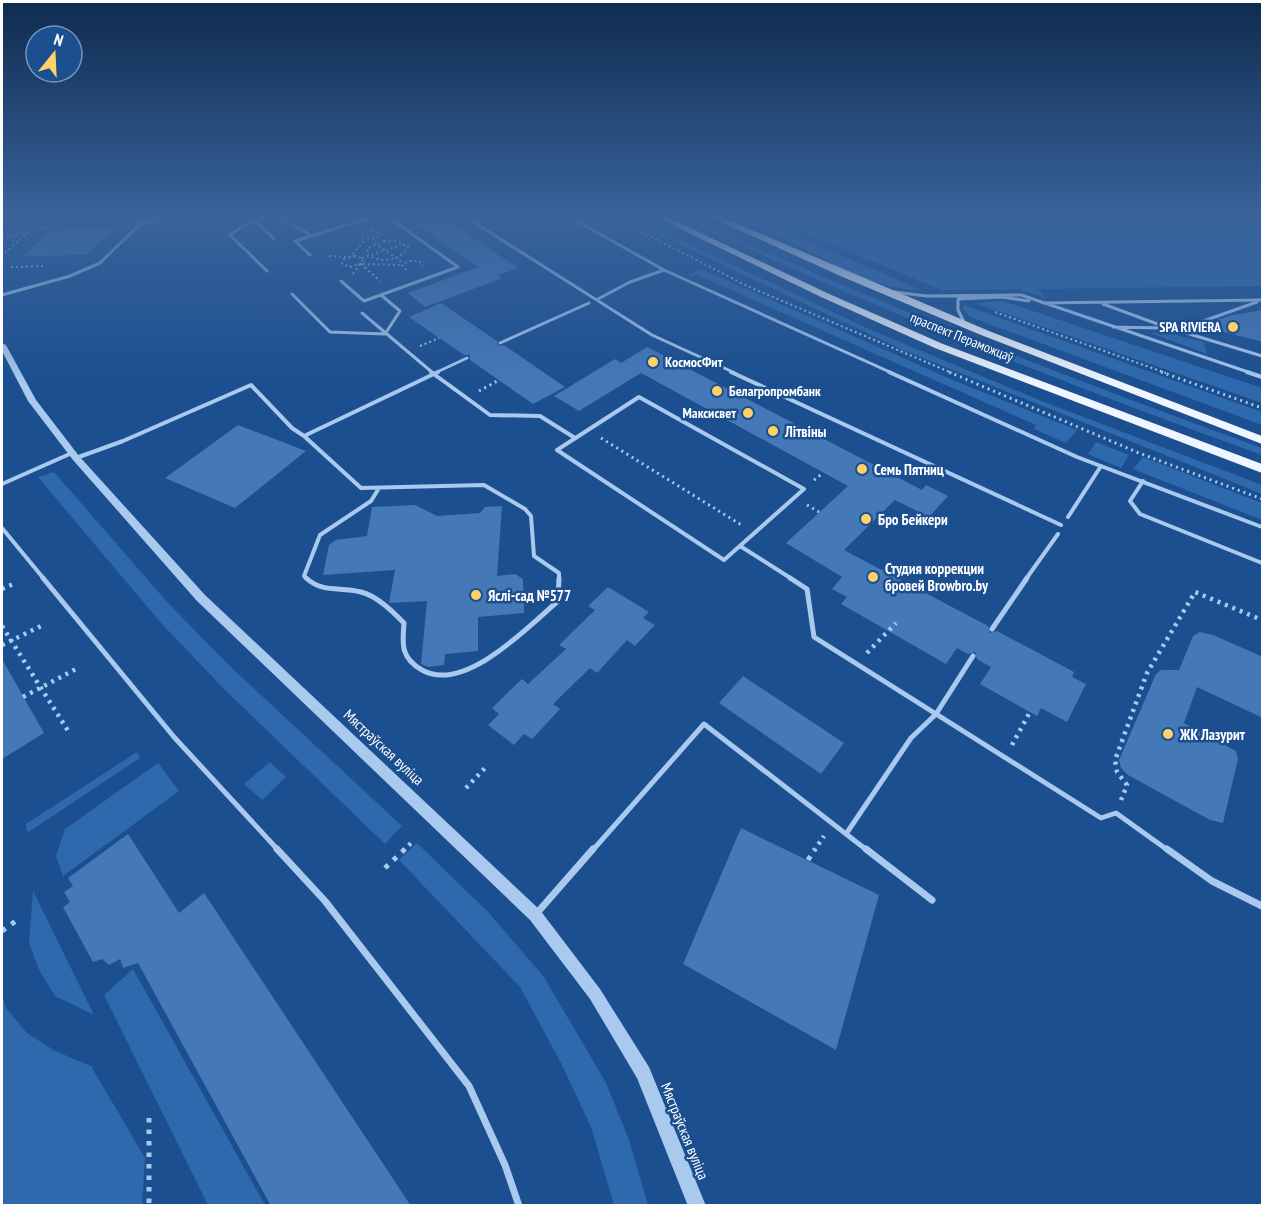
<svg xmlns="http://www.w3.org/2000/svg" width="1264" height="1207" font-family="'PT Sans Narrow',sans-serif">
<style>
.green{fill:#2e69ad}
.building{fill:#4478b7}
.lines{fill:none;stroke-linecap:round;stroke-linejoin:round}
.path-far3{stroke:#a9c9ee;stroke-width:2;stroke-dasharray:2 3;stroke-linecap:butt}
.path-far2{stroke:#a9c9ee;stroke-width:3;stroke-dasharray:2 4;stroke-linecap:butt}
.path-far1{stroke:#a9c9ee;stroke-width:4.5;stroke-dasharray:3 5;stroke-linecap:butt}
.path{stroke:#a9c9ee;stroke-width:5;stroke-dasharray:4.5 7;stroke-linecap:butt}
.service-far3{stroke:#a9c9ee;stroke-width:3}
.service-far2{stroke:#a9c9ee;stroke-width:4}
.service-far1{stroke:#a9c9ee;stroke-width:5}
.service{stroke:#a9c9ee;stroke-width:7}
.tertiary{fill:#a9c9ee;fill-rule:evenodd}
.primary{fill:#f0f6ff;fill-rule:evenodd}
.poi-dot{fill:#ffd166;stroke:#1b4f8f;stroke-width:2}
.labels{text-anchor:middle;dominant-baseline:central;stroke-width:5;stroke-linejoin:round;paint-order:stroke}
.far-poi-label{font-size:14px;font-weight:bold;fill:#fff;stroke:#1b4f8f;text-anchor:end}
.far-street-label{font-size:14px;fill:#fff;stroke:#1b4f8f}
.poi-label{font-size:15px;font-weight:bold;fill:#fff;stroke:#1b4f8f;text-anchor:start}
.street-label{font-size:15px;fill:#fff;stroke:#1b4f8f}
</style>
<rect width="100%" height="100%" fill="#1b4f8f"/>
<path class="green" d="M 619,216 L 629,216 L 869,329 L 1044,402 L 1262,485 L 1262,494 L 903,350 Z
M 677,216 L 687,216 C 875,303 1068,378 1262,448 L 1262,455 C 1064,384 868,306 677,216 Z
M 732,216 L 749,216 L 921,290 C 870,290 824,257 779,236 C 764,229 748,223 732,216 Z
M 765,216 L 1262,216 L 1262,286 L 1037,289 L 1045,298 L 1020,289 L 941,290 Z
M 701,269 L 953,380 L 1077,430 L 1066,443 L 1034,429 L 1036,425 L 697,275 L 688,276 Z
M 1003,301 L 1262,388 L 1262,403 L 975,303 Z
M 964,305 L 1262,412 L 1262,425 L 986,323 L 969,316 L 963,309 Z
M 1164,332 L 1204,342 L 1207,354 L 1151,333 Z
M 1096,442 L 1129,455 L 1121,468 L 1088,454 Z
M 1143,457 L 1262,503 L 1262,520 L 1133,469 Z
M 54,472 L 168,603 L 233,669 L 402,826 L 385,844 L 225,690 L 161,623 L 38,477 Z
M 137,752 L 140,758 L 27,833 L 26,824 Z
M 270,762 L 286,777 L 262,800 L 244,784 Z
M 158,763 L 179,791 L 63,876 L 56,856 L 65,829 Z
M 417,843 L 489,913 L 544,977 L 606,1083 L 629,1140 L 648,1205 L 614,1205 L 591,1127 L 561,1063 L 520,987 L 399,860 Z
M 33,891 L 94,1015 L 55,996 L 39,970 L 29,943 Z
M 133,969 L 265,1205 L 208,1205 L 104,995 Z
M 2,993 L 6,1008 L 27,1033 L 55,1051 L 91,1066 L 145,1158 L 142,1205 L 2,1205 Z"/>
<path class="building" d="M 405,216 L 441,216 L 518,268 L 499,275 L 500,279 L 425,307 L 408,293 L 478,267 Z
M 53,228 L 114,228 L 87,255 L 23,256 Z
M 441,303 L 497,341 L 498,346 L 504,345 L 565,387 L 533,404 L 470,360 L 470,355 L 464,355 L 409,317 Z
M 1263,310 L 1263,342 L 1200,326 L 1232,315 Z
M 647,347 L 922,490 L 926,485 L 948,496 L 929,517 L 895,500 L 844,550 L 988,626 L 990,633 L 997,631 L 1074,672 L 1072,677 L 1086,684 L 1067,722 L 1041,708 L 1037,716 L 980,684 L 991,667 L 977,659 L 975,652 L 968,654 L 957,648 L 946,664 L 841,604 L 847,597 L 832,589 L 842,577 L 786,543 L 848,486 L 641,373 L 579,411 L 554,396 L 615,359 L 621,363 Z
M 238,425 L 306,451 L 235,508 L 165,478 Z
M 415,505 L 437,516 L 480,513 L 485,507 L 502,506 L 497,576 L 515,574 L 523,579 L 524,613 L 478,617 L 478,651 L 445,654 L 444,665 L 428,667 L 421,664 L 427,601 L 389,603 L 395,570 L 323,575 L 329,545 L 336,540 L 367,536 L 372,507 Z
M 608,587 L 649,612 L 643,618 L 655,625 L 635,646 L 627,640 L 597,673 L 590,668 L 553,704 L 560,709 L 532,739 L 524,734 L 514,745 L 488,725 L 499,714 L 492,708 L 522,679 L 528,684 L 566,649 L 559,645 L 595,610 L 588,606 Z
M 1200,632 L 1213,635 L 1263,657 L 1263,718 L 1197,687 L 1184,723 L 1236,751 L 1238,759 L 1223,823 L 1210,820 L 1128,775 L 1121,768 L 1119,760 L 1156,674 L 1161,670 L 1179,670 L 1193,636 Z
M 2,659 L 44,733 L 2,759 Z
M 743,676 L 844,743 L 821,774 L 719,703 Z
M 741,828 L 879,895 L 836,1050 L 683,964 Z
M 128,834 L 179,913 L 204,893 L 411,1206 L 271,1206 L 138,963 L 123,968 L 120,959 L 109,965 L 102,959 L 93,962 L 63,907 L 70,902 L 64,892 L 73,886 L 68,878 Z"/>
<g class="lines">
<path class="path-far3" d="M 611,216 L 747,286 L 952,373
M 372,230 L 382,234 L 373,239 L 361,237 L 363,232 Z
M 2,238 L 64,223 L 81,223
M 384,241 L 397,241 L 408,247 C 400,262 381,263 367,255 L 368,248 Z
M 375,243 L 403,263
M 5,253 L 29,231
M 329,256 L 350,257 L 366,239
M 354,256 L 362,258 L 363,263 L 350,267 L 342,264 L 344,259 Z
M 362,258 L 401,245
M 361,264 L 380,281
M 11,267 L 46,266
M 406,270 L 402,265 L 409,261 L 419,261 L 423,266
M 353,274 L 360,264 L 402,265
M 995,312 L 1166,373
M 420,346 L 439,338"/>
<path class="path-far2" d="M 949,372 L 1139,453 L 1262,499
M 1161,372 L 1262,408
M 479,391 L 499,380
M 601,438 L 743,526
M 814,480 L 823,473
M 807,505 L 819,512"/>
<path class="path-far1" d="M 2,589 L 13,584
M 2,626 L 70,734
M 2,645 L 41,626
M 867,653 L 896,623
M 23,697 L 76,669
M 1012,745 L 1030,712
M 466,788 L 486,767
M 1121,800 L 1127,785 L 1117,772 L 1115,760 L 1147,673 L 1195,592 L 1262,620
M 403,851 L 412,842
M 814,851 L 824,836"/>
<path class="path" d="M 808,860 L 815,849
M 385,868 L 405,849
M 2,931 L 20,918
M 149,1118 L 149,1206"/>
<path class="service-far3" d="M 91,216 L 131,217 L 137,220 L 139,225
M 250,216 L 274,239
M 464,216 L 652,335 L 735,373
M 568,216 L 664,270 L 892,373
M 310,255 L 295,241 L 376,216
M 267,271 L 230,235 C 262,212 279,213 311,236
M 341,281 L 364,301 L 458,267 L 387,216
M 895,292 L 926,296 L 1021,295 L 1251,373
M 292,294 L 330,332 L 385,334 L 400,311 L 381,295
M 2,295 L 70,276 L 100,263 L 139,225 L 178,216
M 598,299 L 630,282 L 664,270
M 1043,303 L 1262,300
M 1103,304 L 1171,329 L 1195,324 L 1257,302
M 362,313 L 433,373
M 964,322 L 958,310 L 958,299 L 1002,297 L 1029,301
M 1113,327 L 1162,328
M 1173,329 L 1262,356
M 500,343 L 589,303
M 435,373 L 467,358"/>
<path class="service-far2" d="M 431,372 L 490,415 L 540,416 L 575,438
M 731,372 L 1061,525
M 889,372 L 1077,457 L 1262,527
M 1247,372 L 1262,377
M 639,397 L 804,489 L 724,560 L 557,450 Z
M 304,436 L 361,488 L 484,485 L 525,509 L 531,516 L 534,556 L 559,573 L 559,579
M 76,458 L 123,441 L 251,385 L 292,428 L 304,436 L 438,372
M 1143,481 L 1130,501 L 1140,514 L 1262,563
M 2,484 L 72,453
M 1068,517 L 1101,466
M 2,528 L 44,579
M 740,546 L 792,579
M 308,579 L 304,576 L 320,535 L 371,501 L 379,488
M 1026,579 L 1058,534"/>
<path class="service-far1" d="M 43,578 L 174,737 L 279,851
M 306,578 C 324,594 340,586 361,592 C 377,596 392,611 404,623 C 402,645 401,658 422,670 C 464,694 528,627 558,601 L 559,578
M 790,578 L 807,589 L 814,637 L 1101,818 L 1116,813 L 1169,851
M 992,629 L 1027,578
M 846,834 L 911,738 L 936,714 L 973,656
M 592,851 L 704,724 L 868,851"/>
<path class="service" d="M 277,849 L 325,901 L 469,1086 L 505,1165 L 519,1206
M 866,849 L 932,900
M 1167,849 L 1212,881 L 1262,906
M 537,913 L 593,849"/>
<path class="tertiary" d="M 2,343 L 6,345 L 36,400 L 79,456 L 205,595 L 540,910 L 600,989 L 649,1067 L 706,1206 L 688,1206 L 637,1078 L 590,999 L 530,920 L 197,601 L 73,460 L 28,401 L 2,351 Z"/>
<path class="primary" d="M 654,216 L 665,216 L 827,293 L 943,344 L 1262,464 L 1262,473 L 935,348 L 821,297 Z
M 708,216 L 719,216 L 989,331 L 1262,436 L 1262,444 L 981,335 L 845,278 Z"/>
</g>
<linearGradient id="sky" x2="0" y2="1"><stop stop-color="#0f2b4f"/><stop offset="0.56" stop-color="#39639b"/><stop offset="1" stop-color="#39639b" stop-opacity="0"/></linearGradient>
<rect width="1264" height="385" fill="url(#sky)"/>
<g class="poi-dot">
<circle cx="1233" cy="327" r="6"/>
<circle cx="653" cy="362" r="6"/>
<circle cx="717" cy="391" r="6"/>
<circle cx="748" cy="413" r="6"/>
<circle cx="773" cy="431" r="6"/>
<circle cx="862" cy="469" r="6"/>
<circle cx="866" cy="519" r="6"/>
<circle cx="873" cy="577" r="6"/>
<circle cx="476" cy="595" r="6"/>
<circle cx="1168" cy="734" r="6"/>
</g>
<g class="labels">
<g class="far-poi-label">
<text x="1221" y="327">SPA RIVIERA</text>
<text x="665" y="362" text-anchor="start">КосмосФит</text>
<text x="729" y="391" text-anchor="start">Белагропромбанк</text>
<text x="736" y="413">Максисвет</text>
</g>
<g class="far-street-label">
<text transform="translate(962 337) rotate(22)">праспект Пераможцаў</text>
</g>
<g class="poi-label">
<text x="785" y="431">Літвіны</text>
<text x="874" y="469">Семь Пятниц</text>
<text x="878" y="519">Бро Бейкери</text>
<text x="885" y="568">Студия коррекции<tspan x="885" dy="17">бровей Browbro.by</tspan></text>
<text x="488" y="595">Яслі-сад №577</text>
<text x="1180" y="734">ЖК Лазурит</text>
</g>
<g class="street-label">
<text transform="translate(384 747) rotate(43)">Мястраўская вуліца</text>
<text transform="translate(685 1131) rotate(68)">Мястраўская вуліца</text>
</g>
</g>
<rect width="1264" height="1207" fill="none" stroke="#ffffff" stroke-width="6"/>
<g transform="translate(54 54) rotate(18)"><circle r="28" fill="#1b4f8f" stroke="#7695bc" stroke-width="1.5"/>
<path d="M0-4.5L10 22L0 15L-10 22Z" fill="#ffd166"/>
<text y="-9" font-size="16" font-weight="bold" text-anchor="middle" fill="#ffffff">N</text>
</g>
</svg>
